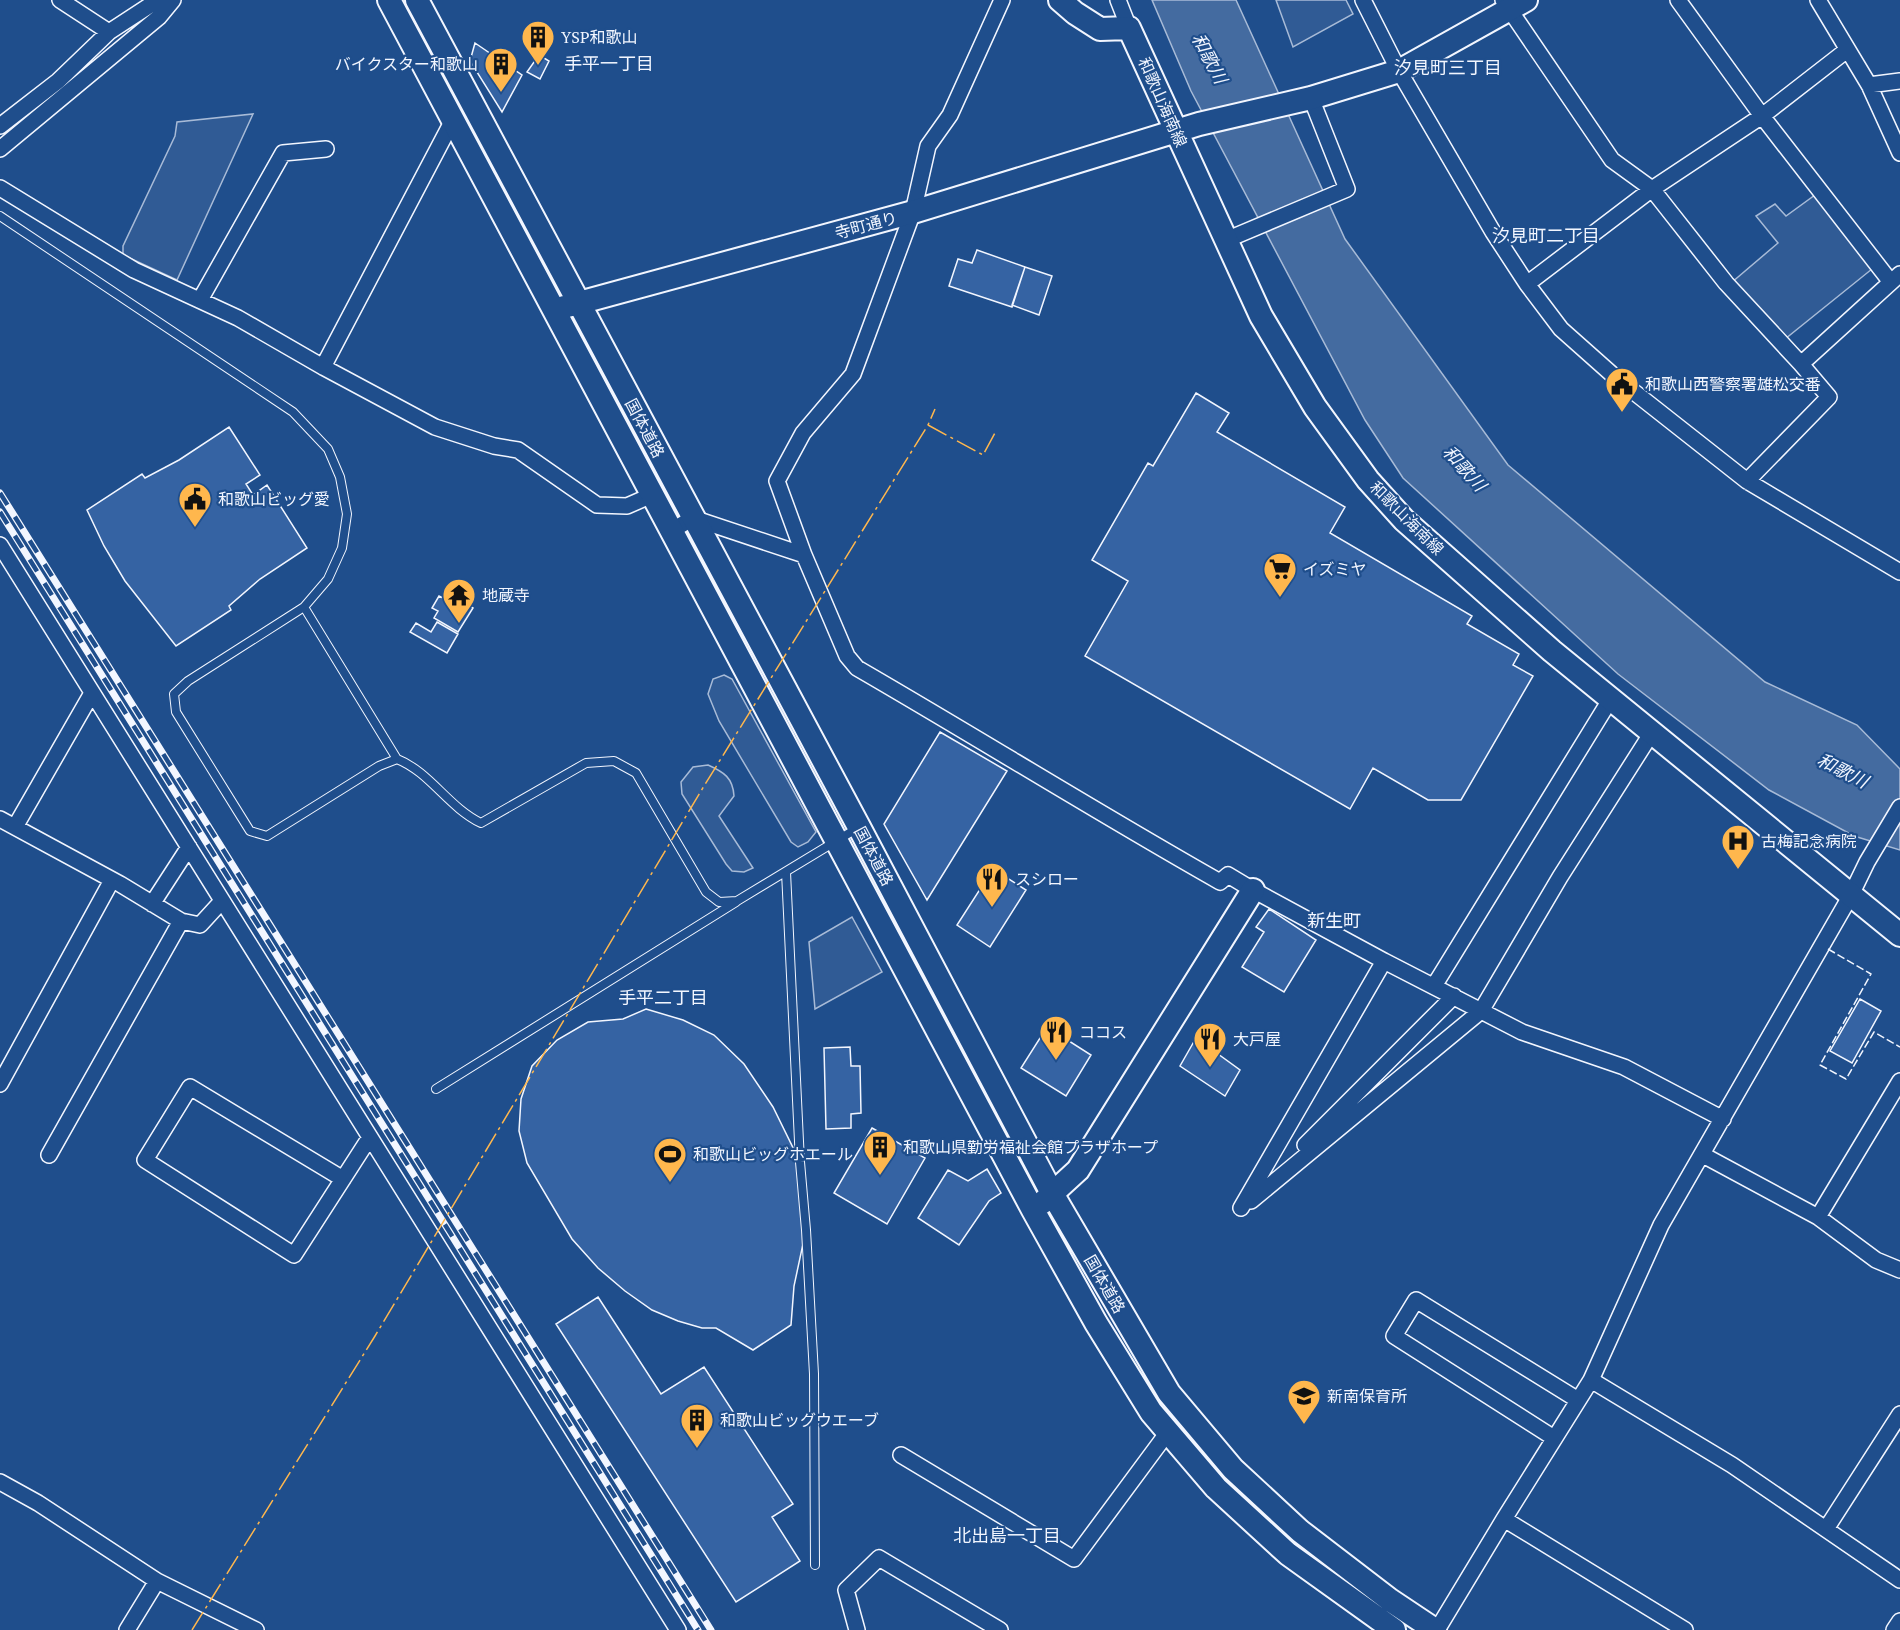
<svg xmlns="http://www.w3.org/2000/svg" width="1900" height="1630" font-family="'PT Serif','Noto Sans JP',serif">
<style>
.green{fill:#305b95;stroke:#a8bbd7;stroke-width:1.5}
.water{fill:#446ba0;stroke:#a8bbd7;stroke-width:1.5}
.building{fill:#3563a3;stroke:#f2f6ff;stroke-width:1.5}
.lines{fill:none;stroke-linecap:round;stroke-linejoin:round}
.lane-casing{stroke:#f2f6ff;stroke-width:10}
.street-casing{stroke:#f2f6ff;stroke-width:18}
.secondary-casing{stroke:#f2f6ff;stroke-width:26}
.lane{stroke:#1f4e8c;stroke-width:8}
.street{stroke:#1f4e8c;stroke-width:15}
.secondary{stroke:#1f4e8c;stroke-width:22}
.rail-casing{stroke:#f2f6ff;stroke-width:7}
.rail{stroke:#1f4e8c;stroke-width:4.5;stroke-dasharray:14;stroke-linecap:butt}
.fence{stroke:#f2f6ff;stroke-width:1.5;stroke-dasharray:8 3;stroke-linecap:butt}
.power{stroke:#ffb74d;stroke-width:1.5;stroke-dasharray:21 4.5 3 4.5;stroke-linecap:butt}
.labels{text-anchor:middle;dominant-baseline:central;stroke-width:4.5;stroke-linejoin:round;paint-order:stroke}
.poi-label{font-size:16px;fill:#f2f6ff;stroke:#1f4e8c;text-anchor:start}
.street-label{font-size:16px;fill:#f2f6ff;stroke:#1f4e8c}
.water-label{font-size:18px;font-style:italic;fill:#f2f6ff;stroke:#1f4e8c}
.neighbourhood-label{font-size:18px;fill:#f2f6ff;stroke:#1f4e8c}
</style>
<rect width="100%" height="100%" fill="#1f4e8c"/>
<path class="green" d="M 1276,0 L 1346,0 L 1353,14 L 1293,47 Z
M 253,114 L 177,280 L 123,255 L 123,246 L 175,136 L 177,122 Z
M 1815,195 L 1872,269 L 1785,339 L 1731,283 L 1778,243 L 1756,216 L 1775,204 L 1786,216 Z
M 724,675 L 732,679 L 816,832 L 808,842 L 798,847 L 791,842 L 719,721 L 708,694 L 713,679 Z
M 708,765 C 724,772 733,778 734,796 L 719,816 L 753,868 L 744,872 L 732,871 L 726,864 L 682,794 L 681,782 L 693,767 Z
M 852,917 L 882,972 L 815,1009 L 809,942 Z"/>
<path class="water" d="M 1152,0 L 1236,0 L 1345,239 L 1508,465 L 1765,682 L 1857,725 L 1900,769 L 1900,850 L 1854,836 L 1769,790 L 1618,674 L 1403,478 L 1365,420 L 1191,91 Z"/>
<path class="building" d="M 475,43 L 522,75 L 502,112 L 470,61 Z
M 539,55 L 549,61 L 540,79 L 527,72 Z
M 977,250 L 1025,267 L 1012,307 L 949,286 L 958,259 L 972,263 Z
M 1025,267 L 1052,276 L 1039,315 L 1012,305 Z
M 1196,393 L 1229,413 L 1217,432 L 1345,507 L 1330,533 L 1472,616 L 1467,624 L 1519,654 L 1513,665 L 1533,676 L 1461,800 L 1428,800 L 1373,768 L 1350,809 L 1085,656 L 1128,581 L 1092,560 L 1148,463 L 1153,466 Z
M 229,427 L 260,475 L 246,484 L 253,495 L 267,485 L 307,548 L 260,579 L 229,606 L 231,610 L 176,646 L 125,581 L 104,546 L 87,510 L 142,474 L 145,478 L 179,460 Z
M 448,593 L 473,608 L 458,632 L 434,618 L 438,611 L 432,608 L 439,596 L 445,599 Z
M 437,622 L 458,634 L 447,653 L 410,632 L 416,623 L 431,632 Z
M 940,732 L 1007,771 L 927,900 L 884,824 Z
M 993,869 L 1026,890 L 990,947 L 957,925 Z
M 1269,909 L 1316,940 L 1284,992 L 1242,967 L 1264,932 L 1256,927 Z
M 1860,999 L 1881,1011 L 1852,1063 L 1830,1051 Z
M 646,1009 L 683,1020 L 714,1035 L 744,1064 L 773,1107 L 800,1162 L 806,1230 L 794,1286 L 791,1325 L 753,1350 L 716,1328 L 702,1328 L 678,1321 L 652,1310 L 625,1291 L 598,1268 L 572,1239 L 527,1163 L 519,1131 L 521,1099 L 532,1066 L 557,1040 L 588,1022 L 623,1019 Z
M 1047,1027 L 1091,1055 L 1066,1096 L 1021,1068 Z
M 1196,1038 L 1240,1070 L 1225,1096 L 1180,1066 Z
M 850,1047 L 851,1066 L 860,1066 L 861,1113 L 851,1114 L 851,1128 L 826,1129 L 824,1048 Z
M 872,1128 L 925,1158 L 887,1224 L 834,1193 Z
M 987,1169 L 1001,1193 L 989,1201 L 959,1245 L 918,1218 L 948,1170 L 968,1181 Z
M 598,1297 L 661,1394 L 704,1367 L 793,1504 L 772,1517 L 800,1561 L 736,1602 L 556,1324 Z"/>
<g class="lines">
<defs>
<path id="lane" d="M 0,216 L 293,412 L 328,449 L 340,477 L 347,514 L 342,548 L 328,579 L 304,607 L 188,681 L 174,694 L 176,712 L 250,831 L 267,836 L 379,766 L 397,759 C 430,772 448,807 481,823 L 586,763 L 614,761 L 636,773 L 706,892 L 719,902 L 737,901 L 856,829
M 304,607 L 397,759
M 786,872 L 800,1162 L 806,1230 L 814,1374 L 815,1565
M 436,1089 L 736,902"/>
<path id="street" d="M 60,0 L 109,32 L 158,0
M 1118,0 L 1129,28
M 1363,0 L 1399,71 L 1493,232 L 1527,284 L 1561,329 L 1615,377 L 1747,481 L 1900,572
M 1503,0 L 1612,160 L 1652,189 L 1726,283 L 1801,364 L 1900,274
M 1678,0 L 1762,116 L 1890,281
M 1818,0 L 1869,85 L 1900,153
M 1869,85 L 1900,81
M 0,126 L 58,81 L 109,32
M 0,149 L 159,17 L 173,0
M 0,188 L 134,270 L 238,318 L 323,367 L 435,427 L 494,446 L 518,450 L 597,505 L 627,506 L 652,495
M 1226,240 L 1347,189 L 1311,98
M 1527,284 L 1652,189 L 1762,116 L 1847,50
M 200,300 L 283,153 L 326,149
M 323,367 L 453,120
M 1747,481 L 1829,397 L 1801,364
M 671,531 L 693,518 L 804,555 L 847,656 L 857,668 C 978,738 1098,813 1220,882 L 1228,875 L 1253,890 L 1384,961
M 0,545 L 678,1630
M 804,555 L 777,481 L 803,433 L 853,374 L 913,212 L 928,146 L 950,115 L 1002,0
M 0,819 L 120,884 L 181,921
M 15,827 L 92,693
M 152,904 L 189,847
M 1434,986 L 1610,700
M 0,1084 L 112,880
M 1305,1145 L 1454,996
M 49,1155 L 181,921 L 200,925 L 222,901
M 1703,1155 L 1818,1217 L 1876,1260 L 1900,1270
M 343,1179 L 190,1087 L 145,1160 L 294,1255 L 370,1137
M 1251,1201 L 1481,1011 L 1560,877 L 1651,734
M 1241,1208 L 1384,961 L 1522,1032 L 1624,1067 L 1723,1119
M 1818,1217 L 1900,1081
M 1591,1380 L 1732,1465 L 1900,1580
M 1554,1438 L 1394,1336 L 1416,1300 L 1578,1400
M 901,1455 L 1074,1559 L 1168,1432
M 0,1482 L 38,1503 L 157,1581 L 256,1630
M 1504,1519 L 1685,1630
M 1826,1529 L 1900,1414
M 127,1630 L 157,1581
M 857,1630 L 846,1590 L 879,1558 L 1000,1630
M 1437,1630 L 1504,1519 L 1591,1380 L 1661,1225 L 1851,895 L 1867,862 L 1900,807
M 1894,1630 L 1900,1621"/>
<path id="secondary" d="M 389,0 L 1033,1210 L 1096,1323 L 1151,1412 L 1216,1488 L 1288,1554 L 1394,1630
M 417,0 L 859,827 L 1053,1195 L 1169,1393 L 1233,1469 L 1300,1531 L 1390,1600 L 1435,1630
M 1060,0 L 1075,13 L 1100,29 L 1129,28 L 1261,316 L 1315,407 L 1368,480 L 1404,520 L 1552,651 L 1900,935
M 564,307 L 913,212 L 1199,124 L 1311,98 L 1399,71 L 1526,0
M 1042,1203 L 1078,1170 L 1253,890"/>
</defs>
<use href="#lane" class="lane-casing"/>
<use href="#street" class="street-casing"/>
<use href="#secondary" class="secondary-casing"/>
<use href="#lane" class="lane"/>
<use href="#street" class="street"/>
<use href="#secondary" class="secondary"/>
<defs>
<path id="rail" d="M 0,493 L 711,1630
M 0,512 L 698,1630"/>
</defs>
<use href="#rail" class="rail-casing"/>
<use href="#rail" class="rail"/>
<path class="fence" d="M 1828,949 L 1871,974 L 1820,1065 L 1846,1079 L 1874,1032 L 1900,1047"/>
<path class="power" d="M 928,425 L 983,455 L 996,431
M 192,1630 L 375,1336 L 704,786 L 928,425 L 935,409"/>
</g>
<defs>
<symbol id="building-pin" viewBox="-11 -11 22 30"><path d="M0 17L-7.5 6A9.5 9.5 0 1 1 7.5 6Z" fill="#ffb74d" stroke="#1f4e8c"/><path d="M-4-6H4V6H1V3H-1V6H-4ZM-2.5-4.3h1.7v1.8h-1.7ZM.8-4.3h1.7v1.8H.8ZM-2.5-1h1.7V.8h-1.7ZM.8-1h1.7V.8H.8Z" fill="#111"/></symbol>
<symbol id="civic-pin" viewBox="-11 -11 22 30"><path d="M0 17L-7.5 6A9.5 9.5 0 1 1 7.5 6Z" fill="#ffb74d" stroke="#1f4e8c"/><path d="M-.6-6.5H3V-4.5H.6V-3L4-1V1h2V6H-6V1h2V-1L-.6-3ZM-1.2 2.5V6h2.4V2.5Z" fill="#111"/></symbol>
<symbol id="supermarket-pin" viewBox="-11 -11 22 30"><path d="M0 17L-7.5 6A9.5 9.5 0 1 1 7.5 6Z" fill="#ffb74d" stroke="#1f4e8c"/><path d="M-6-5.5h2.5l.6 2H6L4.5 2H-2.5L-4.4-4H-6ZM-1.5 3.2a1.3 1.3 0 1 0 .1 0ZM3 3.2a1.3 1.3 0 1 0 .1 0Z" fill="#111"/></symbol>
<symbol id="temple-pin" viewBox="-11 -11 22 30"><path d="M0 17L-7.5 6A9.5 9.5 0 1 1 7.5 6Z" fill="#ffb74d" stroke="#1f4e8c"/><path d="M0-6L5-2H3V0L6.5 2.5H4V6H1.5V3h-3V6H-4V2.5H-6.5L-3 0V-2H-5Z" fill="#111"/></symbol>
<symbol id="hospital-pin" viewBox="-11 -11 22 30"><path d="M0 17L-7.5 6A9.5 9.5 0 1 1 7.5 6Z" fill="#ffb74d" stroke="#1f4e8c"/><path d="M-5-5h3v3.5h4V-5h3V5h-3V1.5h-4V5h-3Z" fill="#111"/></symbol>
<symbol id="restaurant-pin" viewBox="-11 -11 22 30"><path d="M0 17L-7.5 6A9.5 9.5 0 1 1 7.5 6Z" fill="#ffb74d" stroke="#1f4e8c"/><path d="M-5-6h1v4h1v-4h1v4h1v-4h1v5L-1.5 .5V6h-2V.5L-5-1ZM5-6V6H3V1.5H1.5Q1.5-4 5-6Z" fill="#111"/></symbol>
<symbol id="stadium-pin" viewBox="-11 -11 22 30"><path d="M0 17L-7.5 6A9.5 9.5 0 1 1 7.5 6Z" fill="#ffb74d" stroke="#1f4e8c"/><path d="M0-5a6.5 5 0 1 0 0 10a6.5 5 0 1 0 0-10ZM-3.5-1.8h7v3.6h-7Z" fill="#111"/></symbol>
<symbol id="school-pin" viewBox="-11 -11 22 30"><path d="M0 17L-7.5 6A9.5 9.5 0 1 1 7.5 6Z" fill="#ffb74d" stroke="#1f4e8c"/><path d="M0-5L7-2L0 1L-7-2ZM-4 1L0 2.5L4 1V4Q0 6-4 4Z" fill="#111"/></symbol>
</defs>
<g fill-rule="evenodd">
<use href="#building-pin" x="519" y="18" width="38" height="52"/>
<use href="#building-pin" x="482" y="45" width="38" height="52"/>
<use href="#civic-pin" x="1603" y="365" width="38" height="52"/>
<use href="#civic-pin" x="176" y="480" width="38" height="52"/>
<use href="#supermarket-pin" x="1261" y="550" width="38" height="52"/>
<use href="#temple-pin" x="440" y="576" width="38" height="52"/>
<use href="#hospital-pin" x="1719" y="822" width="38" height="52"/>
<use href="#restaurant-pin" x="973" y="860" width="38" height="52"/>
<use href="#restaurant-pin" x="1037" y="1013" width="38" height="52"/>
<use href="#restaurant-pin" x="1191" y="1020" width="38" height="52"/>
<use href="#building-pin" x="861" y="1128" width="38" height="52"/>
<use href="#stadium-pin" x="651" y="1135" width="38" height="52"/>
<use href="#school-pin" x="1285" y="1377" width="38" height="52"/>
<use href="#building-pin" x="678" y="1401" width="38" height="52"/>
</g>
<g class="labels">
<g class="poi-label">
<text x="561" y="37">YSP和歌山</text>
<text x="478" y="64" text-anchor="end">バイクスター和歌山</text>
<text x="1645" y="384">和歌山西警察署雄松交番</text>
<text x="218" y="499">和歌山ビッグ愛</text>
<text x="1303" y="569">イズミヤ</text>
<text x="482" y="595">地蔵寺</text>
<text x="1761" y="841">古梅記念病院</text>
<text x="1015" y="879">スシロー</text>
<text x="1079" y="1032">ココス</text>
<text x="1233" y="1039">大戸屋</text>
<text x="903" y="1147">和歌山県勤労福祉会館プラザホープ</text>
<text x="693" y="1154">和歌山ビッグホエール</text>
<text x="1327" y="1396">新南保育所</text>
<text x="720" y="1420">和歌山ビッグウエーブ</text>
</g>
<g class="street-label">
<text transform="translate(1163 102) rotate(66)">和歌山海南線</text>
<text transform="translate(866 225) rotate(-15)">寺町通り</text>
<text transform="translate(645 428) rotate(62)">国体道路</text>
<text transform="translate(1407 518) rotate(45)">和歌山海南線</text>
<text transform="translate(874 856) rotate(62)">国体道路</text>
<text transform="translate(1105 1284) rotate(60)">国体道路</text>
</g>
<g class="water-label">
<text transform="translate(1210 58) rotate(62)">和歌川</text>
<text transform="translate(1465 468) rotate(48)">和歌川</text>
<text transform="translate(1843 770) rotate(27)">和歌川</text>
</g>
<g class="neighbourhood-label">
<text x="609" y="63">手平一丁目</text>
<text x="1448" y="67">汐見町三丁目</text>
<text x="1546" y="235">汐見町二丁目</text>
<text x="1334" y="920">新生町</text>
<text x="663" y="997">手平二丁目</text>
<text x="1007" y="1535">北出島一丁目</text>
</g>
</g>
</svg>
